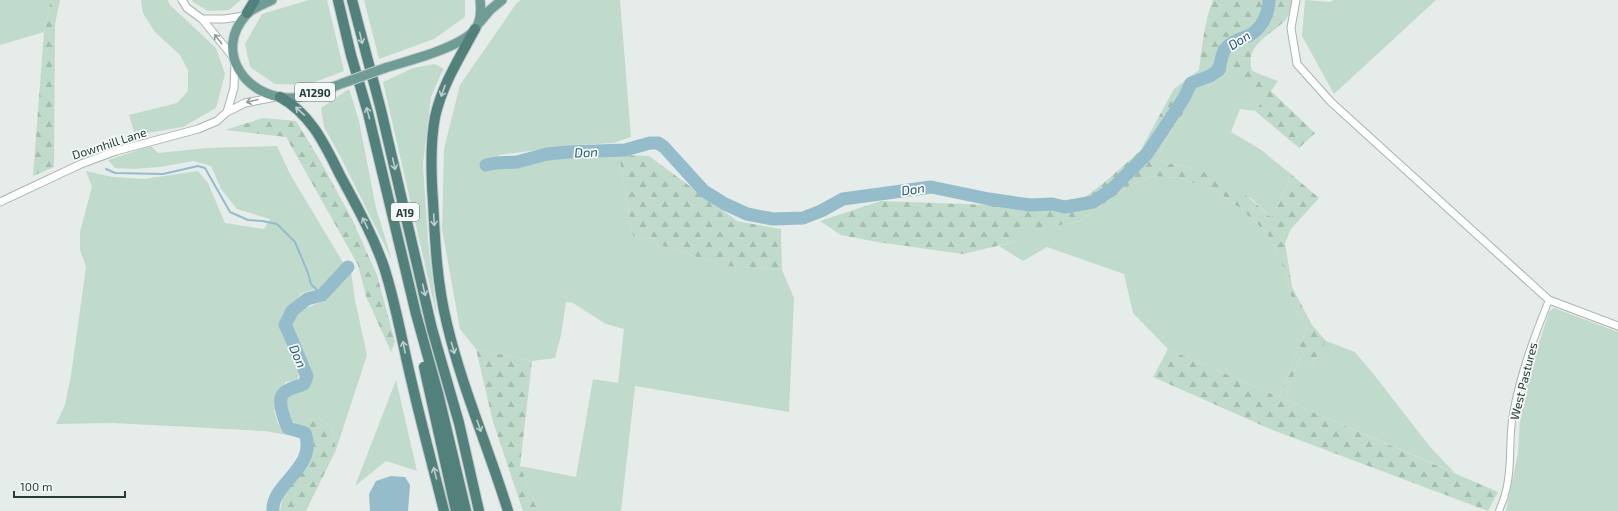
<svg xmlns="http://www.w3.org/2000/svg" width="1618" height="511" font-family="'Exo 2',sans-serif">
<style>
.grass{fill:#c0dbcb}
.forest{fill:url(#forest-firs)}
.water{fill:#94bccb}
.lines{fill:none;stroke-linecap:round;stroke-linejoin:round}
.stream{stroke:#94bccb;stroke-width:2}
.river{stroke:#94bccb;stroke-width:13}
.minor-casing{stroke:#a8b4b1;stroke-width:8}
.tertiary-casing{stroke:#a8b4b1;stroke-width:9}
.primary-casing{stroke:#c2c8c8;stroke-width:11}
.trunk-casing{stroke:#c2c8c8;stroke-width:12}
.minor{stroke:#fff;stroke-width:6}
.tertiary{stroke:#fff;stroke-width:7}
.primary{stroke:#6f9d96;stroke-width:9}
.trunk{stroke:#52817c;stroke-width:10}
.primary-bridge-casing{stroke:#c2c8c8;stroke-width:11;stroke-linecap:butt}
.primary-bridge{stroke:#6f9d96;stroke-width:9}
.oneway{stroke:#bccfcd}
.oneway2{stroke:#929e9c}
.labels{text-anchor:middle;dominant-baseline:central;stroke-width:3.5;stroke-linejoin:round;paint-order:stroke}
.shield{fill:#f5f9f8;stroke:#647572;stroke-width:1}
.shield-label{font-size:11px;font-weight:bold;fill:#263c39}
.street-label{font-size:12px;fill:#263c39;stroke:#f5f9f8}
.water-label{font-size:13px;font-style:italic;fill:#275c72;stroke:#f5f9f8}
</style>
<defs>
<pattern id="forest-firs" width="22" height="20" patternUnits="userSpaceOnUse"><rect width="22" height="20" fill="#c0dbcb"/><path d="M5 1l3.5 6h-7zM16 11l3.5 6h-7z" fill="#a5bdaf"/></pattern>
</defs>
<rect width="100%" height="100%" fill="#e5ecea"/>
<path class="grass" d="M 0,0 L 51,0 L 44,32 L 0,45 Z
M 141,0 L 168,0 L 169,4 L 216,48 L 225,74 L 216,108 L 183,127 L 135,135 L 129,115 L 177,103 L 188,91 L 188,70 L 180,55 L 154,31 L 143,13 Z
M 192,0 L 241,0 L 229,10 L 208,11 L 193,2 Z
M 309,0 L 327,0 L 344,71 L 307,85 L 275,84 L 250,67 L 245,44 L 262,14 Z
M 364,0 L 465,0 L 465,17 L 434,39 L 379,59 Z
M 521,0 L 620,0 L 631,137 L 613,143 L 577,145 L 499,155 L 492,166 L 570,156 L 619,155 L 633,236 L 724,266 L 782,270 L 794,298 L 789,412 L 635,386 L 621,511 L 538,511 L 520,466 L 576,477 L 593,379 L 618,383 L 624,329 L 606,324 L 573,303 L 566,302 L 561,335 L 555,358 L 532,361 L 476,349 L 460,329 L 442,229 L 444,149 L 460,85 L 516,4 Z
M 1305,0 L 1330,2 L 1333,0 L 1436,0 L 1334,94 L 1302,36 Z
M 435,64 L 444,69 L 440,76 L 431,97 L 423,164 L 428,241 L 437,317 L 383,82 L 413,68 Z
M 1229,71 L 1263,91 L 1267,96 L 1255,111 L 1240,109 L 1231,132 L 1260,149 L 1292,175 L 1272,217 L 1269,216 L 1252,199 L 1192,168 L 1167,163 L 1156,159 C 1166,141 1175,122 1188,106 C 1199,92 1215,81 1229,71 Z
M 349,89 L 359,121 L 376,208 L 392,260 L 341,158 L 324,127 L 321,108 Z
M 151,146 L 158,153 L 207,148 L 277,146 L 290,174 L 344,264 L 320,288 L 302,293 L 283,314 L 280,326 L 289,344 L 299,375 L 297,380 L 285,382 L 274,411 L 278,424 L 293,436 L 265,431 L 113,423 L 56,424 L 65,405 L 71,375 L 86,267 L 80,250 L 80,232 L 92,187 L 86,171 L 112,177 L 144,179 L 198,171 L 208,183 L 225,223 L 264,229 L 270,219 L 237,209 L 221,189 L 211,166 L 193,161 L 160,167 L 133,169 L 115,168 L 108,160 Z
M 1152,176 L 1179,178 L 1218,192 L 1241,209 L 1267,233 L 1281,261 L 1295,309 L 1308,326 L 1279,397 L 1168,349 L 1133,313 L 1124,274 L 1047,247 L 1023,261 L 999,246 L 1018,241 L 1024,232 L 1080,221 L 1129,186 Z
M 351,271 L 355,300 L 367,355 L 336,450 L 332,428 L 318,417 L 307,421 L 311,433 L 292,421 L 285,412 L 286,396 L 310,385 L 309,370 L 289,324 L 296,312 L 326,300 Z
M 1554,308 L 1618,332 L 1618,511 L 1506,511 L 1518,453 L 1520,419 L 1527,381 L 1549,312 Z
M 1326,341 L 1355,352 L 1375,376 L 1431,448 L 1455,473 L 1285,400 L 1299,359 L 1312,365 Z
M 396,380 L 417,471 L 386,461 L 355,486 Z"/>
<path class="forest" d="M 51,0 L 60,0 L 55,24 L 54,167 L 33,176 L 44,32 Z
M 1213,0 L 1292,0 C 1291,5 1290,14 1287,18 C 1272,36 1244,42 1252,71 L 1278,81 L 1271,91 L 1315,133 L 1299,148 L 1255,111 L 1267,96 L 1263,91 L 1228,71 C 1192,96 1176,120 1156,159 C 1167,164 1179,165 1191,168 C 1222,176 1247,194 1269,216 L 1272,217 L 1292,175 L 1319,198 L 1291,229 L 1285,243 L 1292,287 L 1312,325 L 1326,341 L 1312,365 L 1299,359 L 1285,400 L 1498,492 L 1488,511 L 1270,429 L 1153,377 L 1168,349 L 1279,397 L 1308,326 L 1295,309 L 1281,261 L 1267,233 L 1241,209 L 1218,192 L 1179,178 L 1152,176 L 1129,186 L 1080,221 L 1025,232 L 1018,241 L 963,254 L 877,242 L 841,235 L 820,221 L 881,201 L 1044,207 L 1079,202 L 1106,181 L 1140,151 L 1174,89 L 1199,70 C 1202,46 1204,23 1213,0 Z
M 263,118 L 296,121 L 318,157 L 351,217 L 377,275 L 395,342 L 391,352 L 366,296 L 358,265 L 286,137 L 225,130 Z
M 619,155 L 649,156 L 737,221 L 781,229 L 782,270 L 724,266 L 633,236 Z
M 476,349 L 532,361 L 520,466 L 538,511 L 523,511 L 493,422 Z
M 318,417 L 332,428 L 336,450 L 306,511 L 280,511 L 283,496 L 306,468 L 312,446 L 311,433 L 306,421 Z"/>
<path class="water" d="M 391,476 L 405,477 L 410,485 L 408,511 L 370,511 L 369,494 L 376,481 Z"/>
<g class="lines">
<path class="stream" d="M 106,169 L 115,173 L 163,174 L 198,166 L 205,168 L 230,212 L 248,220 L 262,221 L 277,224 L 295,242 L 308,273 L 311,284 L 322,295"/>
<path class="river" d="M 486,165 L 496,163 L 517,162 L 547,154 L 568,152 L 625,150 L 650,143 L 658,143 L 664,147 L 704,191 L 725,204 L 747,214 L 773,219 L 803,218 L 821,211 L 843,199 L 931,187 L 989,199 L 1030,205 L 1052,204 L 1065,207 L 1093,202 L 1111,190 L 1147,154 L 1184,98 L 1191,83 L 1210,76 L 1219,70 C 1221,64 1221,54 1225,49 C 1232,41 1241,39 1250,35 C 1262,28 1269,13 1269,0
M 273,511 C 271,483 318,468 305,433 L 288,428 C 284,420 277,400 283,394 C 288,388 297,387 304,384 L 307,376 C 299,359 294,342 285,325 L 292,311 L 307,299 L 322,295 L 348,267"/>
<defs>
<path id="minor" d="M 1499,511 C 1501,505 1504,500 1505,494 C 1513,468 1508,440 1513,414 C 1520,374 1534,337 1549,300"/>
<path id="tertiary" d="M 182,0 L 187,8 L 202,19 L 234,58
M 1296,0 L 1291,28 L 1297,64 L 1331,102 L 1549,300 L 1618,326
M 202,19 L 224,19 L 245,16
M 227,112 L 234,88 L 235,63
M 0,202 L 81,164 L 116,151 L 198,129 L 217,121 L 227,112 L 245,103 L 276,97"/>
<path id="primary" d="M 272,0 C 264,4 252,8 246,15 C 214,51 244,95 287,98 C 306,99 331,87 349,81
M 480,22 L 490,10 L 502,0
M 385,68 C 407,61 464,47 476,28 C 481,20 481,8 480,0"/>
<path id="trunk" d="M 338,0 L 351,55 L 368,113 L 416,314 L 438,393 L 466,511
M 352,0 L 381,110 L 432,329 L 459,423 L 479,511
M 247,13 L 255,0
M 475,29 C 460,57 442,85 435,117 C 430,144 431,174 433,201 C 435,242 437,284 447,324 C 462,388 489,449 508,511
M 280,97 C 311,114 325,145 340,175 C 356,205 373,235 384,267 C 396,304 402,342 411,379 C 421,423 433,467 444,511
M 424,367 L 456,511"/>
</defs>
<use href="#minor" class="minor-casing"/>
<use href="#tertiary" class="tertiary-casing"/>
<use href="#primary" class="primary-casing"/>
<use href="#trunk" class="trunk-casing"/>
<use href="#minor" class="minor"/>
<use href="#tertiary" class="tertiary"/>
<use href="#primary" class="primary"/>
<use href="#trunk" class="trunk"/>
<defs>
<path id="primary-bridge" d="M 349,81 L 385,68"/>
</defs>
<use href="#primary-bridge" class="primary-bridge-casing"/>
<use href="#primary-bridge" class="primary-bridge"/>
</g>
<defs><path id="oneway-shaft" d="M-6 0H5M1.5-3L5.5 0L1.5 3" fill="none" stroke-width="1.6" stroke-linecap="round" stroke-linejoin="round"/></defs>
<g class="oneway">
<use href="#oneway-shaft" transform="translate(361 38) rotate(76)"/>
<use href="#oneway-shaft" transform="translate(443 91) rotate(110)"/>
<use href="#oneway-shaft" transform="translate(300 111) rotate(-137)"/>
<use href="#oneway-shaft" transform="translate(368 113) rotate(-105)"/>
<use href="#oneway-shaft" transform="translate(394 164) rotate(77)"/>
<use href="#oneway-shaft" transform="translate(434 220) rotate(87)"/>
<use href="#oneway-shaft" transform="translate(365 223) rotate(-116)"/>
<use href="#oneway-shaft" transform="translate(424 290) rotate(77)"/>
<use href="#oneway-shaft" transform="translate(404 347) rotate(-101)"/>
<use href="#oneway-shaft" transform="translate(453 348) rotate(74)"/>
<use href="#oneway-shaft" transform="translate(479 426) rotate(71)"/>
<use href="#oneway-shaft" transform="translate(435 473) rotate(-104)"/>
</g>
<g class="oneway2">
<use href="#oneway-shaft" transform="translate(218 39) rotate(-129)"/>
<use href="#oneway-shaft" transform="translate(252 101) rotate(166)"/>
</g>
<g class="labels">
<g class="shield">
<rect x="295" y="83" width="40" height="18" rx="3"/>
<rect x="391" y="203" width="28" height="18" rx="3"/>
</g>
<g class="shield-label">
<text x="315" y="92">A1290</text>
<text x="405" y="212">A19</text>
</g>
<g class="street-label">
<text transform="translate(109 143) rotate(-18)">Downhill Lane</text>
<text transform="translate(1523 381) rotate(-76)">West Pastures</text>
</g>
<g class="water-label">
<text transform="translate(1239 40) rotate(-33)">Don</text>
<text transform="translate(586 152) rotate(-3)">Don</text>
<text transform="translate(913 189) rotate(-8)">Don</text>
<text transform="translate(298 356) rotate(66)">Don</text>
</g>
</g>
<path d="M14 491v6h111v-6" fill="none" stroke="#263c39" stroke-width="2"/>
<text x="20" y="491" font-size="12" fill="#263c39" stroke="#f5f9f8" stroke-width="3" paint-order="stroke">100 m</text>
</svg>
